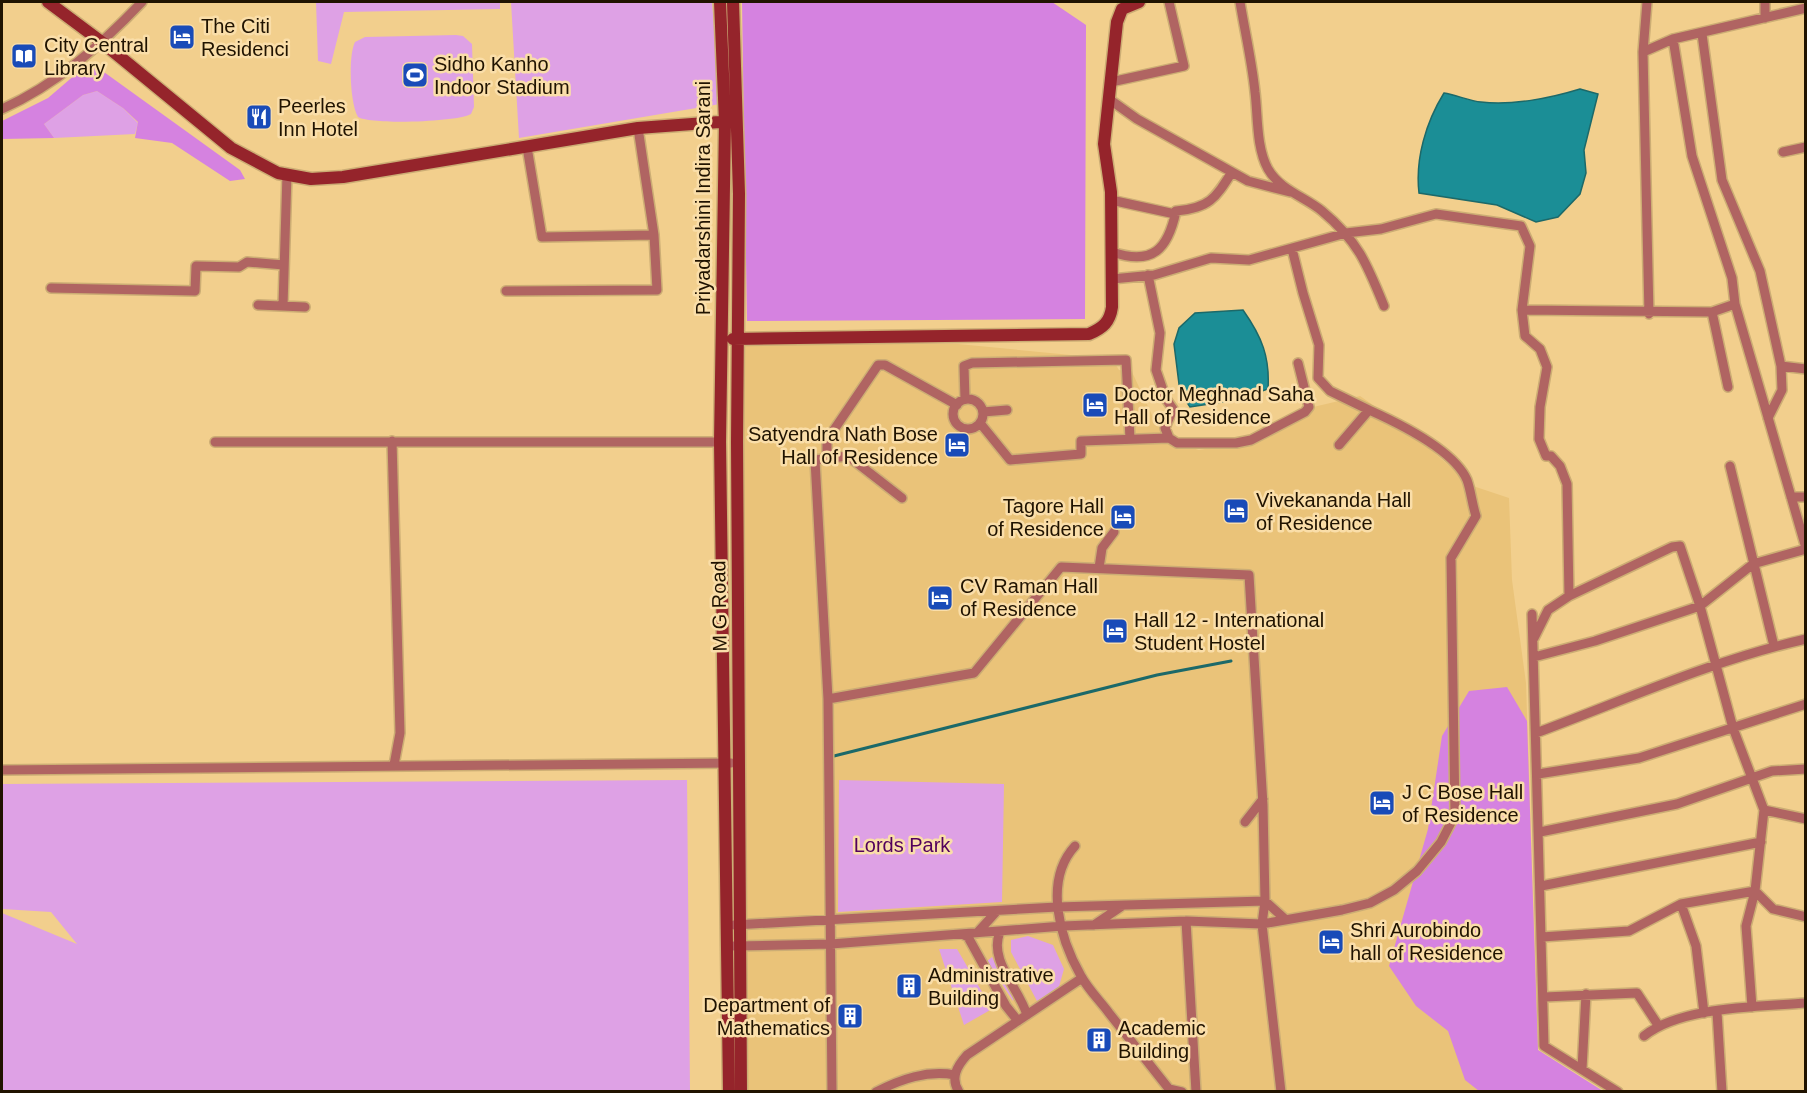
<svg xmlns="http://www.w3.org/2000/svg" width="1807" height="1093" font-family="Arial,sans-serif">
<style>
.built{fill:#eac379}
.green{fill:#dea1e5}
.forest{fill:#d582e0}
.water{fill:#1b8e96;stroke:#1c6969;stroke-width:1.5}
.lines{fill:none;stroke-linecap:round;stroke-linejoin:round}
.stream{stroke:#1c6969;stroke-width:3}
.street-casing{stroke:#ccad74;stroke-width:12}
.secondary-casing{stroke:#ccad74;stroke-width:15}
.street{stroke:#b06462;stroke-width:9}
.secondary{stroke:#95242b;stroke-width:12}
.labels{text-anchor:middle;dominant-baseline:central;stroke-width:5;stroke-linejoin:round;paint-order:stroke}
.poi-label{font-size:20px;fill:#201300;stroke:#fadea9;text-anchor:start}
.street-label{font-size:20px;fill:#201300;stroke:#fadea9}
.park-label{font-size:20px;fill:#52005c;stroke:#fadea9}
</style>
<rect width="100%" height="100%" fill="#f2cf8d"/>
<path class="built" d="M 736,342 L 958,344 L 1112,359 L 1119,370 L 1132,372 L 1152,415 L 1168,441 L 1199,450 L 1242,443 L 1309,408 L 1360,396 L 1403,426 L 1473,486 L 1509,498 L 1512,580 L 1526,683 L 1538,1050 L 1600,1091 L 739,1091 Z"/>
<path class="green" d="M 316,2 L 500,2 L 500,9 L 344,12 L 331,64 L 318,61 Z
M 511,2 L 712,2 L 720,104 L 519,138 Z
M 456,35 L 463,36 L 472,44 L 474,107 L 471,114 C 458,122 371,125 358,117 C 350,104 348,56 355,42 L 365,37 Z
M 97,91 L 123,108 L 138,123 L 135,134 L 54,138 L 44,124 L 83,95 Z
M 687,780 L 690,1091 L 2,1091 L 2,913 L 77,944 L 51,912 L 2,909 L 2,784 Z
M 839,780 L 1004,784 L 1002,902 L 838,912 Z
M 1028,936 L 1053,945 L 1064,969 L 1058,990 L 1037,1001 L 1011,952 L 1011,940 Z
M 939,949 L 957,949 L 992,1009 L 964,1025 Z
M 992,957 L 1014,995 L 1013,1001 L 987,961 Z"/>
<path class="forest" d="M 742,2 L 1052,2 L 1086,25 L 1085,319 L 747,321 Z
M 90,62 L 240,170 L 245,179 L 230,181 L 172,143 L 135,138 L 138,122 L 123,108 L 97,91 L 83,95 L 44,124 L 54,138 L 2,139 L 2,121 L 48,98 Z
M 1507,687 L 1527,721 L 1538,1050 L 1603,1091 L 1479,1091 L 1465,1080 L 1448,1031 L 1416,1006 L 1389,966 L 1428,829 L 1442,736 L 1469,691 Z"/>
<path class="water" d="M 1580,89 L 1598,94 L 1584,150 L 1586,173 L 1580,194 L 1558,217 L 1536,222 L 1497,205 L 1419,193 C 1415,159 1426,122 1444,93 C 1456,95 1470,101 1481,102 C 1511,106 1551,98 1580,89 Z
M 1243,310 C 1262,337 1270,357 1268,389 L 1236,400 L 1190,407 L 1180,392 L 1174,344 L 1179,328 L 1195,313 Z"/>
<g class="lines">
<path class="stream" d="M 830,757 L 1157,675 L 1231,661"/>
<defs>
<path id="street" d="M 1240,2 C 1245,32 1252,62 1255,92 C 1258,116 1256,147 1268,169 C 1280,190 1305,197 1322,211 C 1358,241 1367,264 1384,306
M 1647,2 L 1643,52 L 1649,314
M 1765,2 L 1765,18
M 1702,34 L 1722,180 L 1760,271 L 1781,366 L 1806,369
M 1643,52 L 1673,39 L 1806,8
M 1111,82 L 1184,66 L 1169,2
M 1109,99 L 1137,119 L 1248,181 L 1290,192
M 2,109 C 56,85 101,45 142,2
M 527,147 L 542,237 L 654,235 L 638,128
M 1783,152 L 1806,147
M 1111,200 L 1175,214
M 1292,249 L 1303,293 L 1319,345 L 1318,378 L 1330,391 L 1369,410
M 1112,252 C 1153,266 1168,249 1176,211 C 1209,208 1215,199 1232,172
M 1148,275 L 1160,333 L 1156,370 L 1166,399 L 1173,409 L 1165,428 L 1169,438 L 1177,443 L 1236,443 L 1251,440 L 1305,412 L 1309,407 L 1298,363
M 1112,279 L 1154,275 L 1211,258 L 1249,260 L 1346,233 L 1381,229 L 1436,214 L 1521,226 L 1530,246 L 1522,310 L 1525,336 L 1540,349 L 1547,367 L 1540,407 L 1539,439 L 1546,456 L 1551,456 L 1560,466 L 1567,484 L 1569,596
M 51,288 L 195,291 L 196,266 L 239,267 L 247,262 L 284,265
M 506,291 L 657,290 L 654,235
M 1735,304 L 1806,548
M 258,305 L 305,307
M 283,306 L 287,174
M 1522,310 L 1712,312 L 1735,304 L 1732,278 L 1692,156 L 1673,39
M 1712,312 L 1728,387
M 965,399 L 964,366 L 972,363 L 1126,360 L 1130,439
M953 414a15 15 0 1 1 30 0a15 15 0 1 1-30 0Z
M 983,412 L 1007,410
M 1768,418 L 1782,390 L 1781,366
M 980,423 L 1010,460 L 1081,454 L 1081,441 L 1169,438
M 392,441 L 400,733 L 394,765
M 215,442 L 720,442
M 827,458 L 827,440 L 878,365 L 885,365 L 957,405
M 1730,466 L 1774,646
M 1791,497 L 1806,497
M 1099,568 L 1102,548 L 1114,532
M 1532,614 L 1544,1046 L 1618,1092
M 1534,638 L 1548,610 L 1569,596 L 1672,547 L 1680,546 L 1700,606 L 1753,564 L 1806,549
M 1534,657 L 1595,641 L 1700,606 L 1733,728 L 1764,810 L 1806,819
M 828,699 L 974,673 L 1061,567 L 1249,575 L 1263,805 L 1265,901 L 1262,924 L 1281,1092
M 1536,733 C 1625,700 1713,660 1806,639
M 2,770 L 731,763
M 1538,774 L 1639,758 L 1806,704
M 1245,822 L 1263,799
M 1540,832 L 1677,804 L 1772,771 L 1806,769
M 1075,846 C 1043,881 1060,939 1081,976 C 1088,989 1100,1001 1109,1013 C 1129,1038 1149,1064 1169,1089 L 1182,1092
M 1541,886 L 1761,842
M 1681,904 L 1696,946 L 1704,1013
M 1186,921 L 1196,1092
M 734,925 L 1057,907 L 1265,901 L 1285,919
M 1094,925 L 1122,906
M 1000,932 C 988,960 1019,988 1027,1015
M 977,933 L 996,912
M 962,934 L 968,937 L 1006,1006 L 1018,1021
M 1542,937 L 1629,931 L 1681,904 L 1755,891 L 1773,909 L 1806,917
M 734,946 L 831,944 L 1063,926 L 1186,921 L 1262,924 L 1342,910 L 1370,903 L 1394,890 L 1417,871 L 1441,842 L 1455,815 L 1451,558 L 1476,516 C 1472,504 1471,491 1467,480 C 1454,450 1398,423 1369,410 L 1339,445
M 1544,997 L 1637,993 L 1658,1025
M 1752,1007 L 1746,926 L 1755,891 L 1764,810
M 1717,1012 L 1722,1092
M 1644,1036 C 1681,1006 1759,1007 1806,1003
M 1582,1069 L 1586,994
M 832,1092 L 828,699 L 815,460 L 848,456 L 902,498
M 876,1092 C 901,1079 927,1070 955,1075
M 959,1092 C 950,1078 957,1066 967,1055 L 1082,978"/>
<path id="secondary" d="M 48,2 L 103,43 L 231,148 L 278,173 L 311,179 L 343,177 L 638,128 L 733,121
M 720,2 L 725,122 L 720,442 L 729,1092
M 733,2 L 739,194 L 737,442 L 741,1092
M 733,339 L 1089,334 C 1103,328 1110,322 1112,307 L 1111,192 L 1104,144 L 1117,22 L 1122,9 L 1139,2"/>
</defs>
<use href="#street" class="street-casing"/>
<use href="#secondary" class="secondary-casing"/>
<use href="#street" class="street"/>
<use href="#secondary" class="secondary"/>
</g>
<defs>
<symbol id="hotel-square" viewBox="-11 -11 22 22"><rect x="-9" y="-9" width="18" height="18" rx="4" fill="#194bb8" stroke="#fadea9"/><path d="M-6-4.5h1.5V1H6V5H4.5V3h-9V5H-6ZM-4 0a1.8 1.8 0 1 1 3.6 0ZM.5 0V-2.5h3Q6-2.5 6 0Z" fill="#fff"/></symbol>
<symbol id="library-square" viewBox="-11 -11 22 22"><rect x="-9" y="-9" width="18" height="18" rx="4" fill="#194bb8" stroke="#fadea9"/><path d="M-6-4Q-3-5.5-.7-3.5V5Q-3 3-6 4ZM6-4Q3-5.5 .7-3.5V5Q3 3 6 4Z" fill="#fff"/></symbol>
<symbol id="stadium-square" viewBox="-11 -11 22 22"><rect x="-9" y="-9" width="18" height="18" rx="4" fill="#194bb8" stroke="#fadea9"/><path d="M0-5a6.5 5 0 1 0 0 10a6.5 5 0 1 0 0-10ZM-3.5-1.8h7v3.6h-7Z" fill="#fff"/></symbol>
<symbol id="restaurant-square" viewBox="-11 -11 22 22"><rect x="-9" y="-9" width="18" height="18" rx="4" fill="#194bb8" stroke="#fadea9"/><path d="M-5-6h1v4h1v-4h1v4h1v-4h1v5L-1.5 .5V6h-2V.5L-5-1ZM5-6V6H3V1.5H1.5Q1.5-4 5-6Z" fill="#fff"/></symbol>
<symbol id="building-square" viewBox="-11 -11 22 22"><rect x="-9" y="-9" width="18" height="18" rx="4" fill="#194bb8" stroke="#fadea9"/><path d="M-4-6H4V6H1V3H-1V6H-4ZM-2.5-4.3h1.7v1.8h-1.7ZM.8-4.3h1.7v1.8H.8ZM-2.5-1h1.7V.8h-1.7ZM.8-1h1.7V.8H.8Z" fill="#fff"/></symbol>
</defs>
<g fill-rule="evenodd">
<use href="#hotel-square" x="167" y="22" width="30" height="30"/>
<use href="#library-square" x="9" y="41" width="30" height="30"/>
<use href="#stadium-square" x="400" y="60" width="30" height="30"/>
<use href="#restaurant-square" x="244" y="102" width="30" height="30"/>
<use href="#hotel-square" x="1080" y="390" width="30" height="30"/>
<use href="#hotel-square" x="942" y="430" width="30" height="30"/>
<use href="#hotel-square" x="1221" y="496" width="30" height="30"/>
<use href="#hotel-square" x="1108" y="502" width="30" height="30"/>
<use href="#hotel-square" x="925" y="583" width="30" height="30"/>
<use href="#hotel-square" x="1100" y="616" width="30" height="30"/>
<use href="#hotel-square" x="1367" y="788" width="30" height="30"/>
<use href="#hotel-square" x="1316" y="927" width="30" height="30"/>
<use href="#building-square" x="894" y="971" width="30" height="30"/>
<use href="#building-square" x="835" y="1001" width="30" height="30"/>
<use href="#building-square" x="1084" y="1025" width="30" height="30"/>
</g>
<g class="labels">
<g class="poi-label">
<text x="201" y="26">The Citi<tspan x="201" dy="23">Residenci</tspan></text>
<text x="44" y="45">City Central<tspan x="44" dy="23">Library</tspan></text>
<text x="434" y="64">Sidho Kanho<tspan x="434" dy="23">Indoor Stadium</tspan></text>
<text x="278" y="106">Peerles<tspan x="278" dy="23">Inn Hotel</tspan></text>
<text x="1114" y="394">Doctor Meghnad Saha<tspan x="1114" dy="23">Hall of Residence</tspan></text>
<text x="938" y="434" text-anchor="end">Satyendra Nath Bose<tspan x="938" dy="23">Hall of Residence</tspan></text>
<text x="1256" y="500">Vivekananda Hall<tspan x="1256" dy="23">of Residence</tspan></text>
<text x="1104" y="506" text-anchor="end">Tagore Hall<tspan x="1104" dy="23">of Residence</tspan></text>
<text x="960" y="586">CV Raman Hall<tspan x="960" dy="23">of Residence</tspan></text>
<text x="1134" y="620">Hall 12 - International<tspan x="1134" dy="23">Student Hostel</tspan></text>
<text x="1402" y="792">J C Bose Hall<tspan x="1402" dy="23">of Residence</tspan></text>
<text x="1350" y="930">Shri Aurobindo<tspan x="1350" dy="23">hall of Residence</tspan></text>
<text x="928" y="975">Administrative<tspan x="928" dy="23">Building</tspan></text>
<text x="830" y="1005" text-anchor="end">Department of<tspan x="830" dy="23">Mathematics</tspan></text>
<text x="1118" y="1028">Academic<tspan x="1118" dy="23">Building</tspan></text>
</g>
<g class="street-label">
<text transform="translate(703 198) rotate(-90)">Priyadarshini Indira Sarani</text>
<text transform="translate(719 606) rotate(-91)">M G Road</text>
</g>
<g class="park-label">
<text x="902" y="845">Lords Park</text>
</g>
</g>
<rect width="1807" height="1093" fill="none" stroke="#201300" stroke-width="6"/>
</svg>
